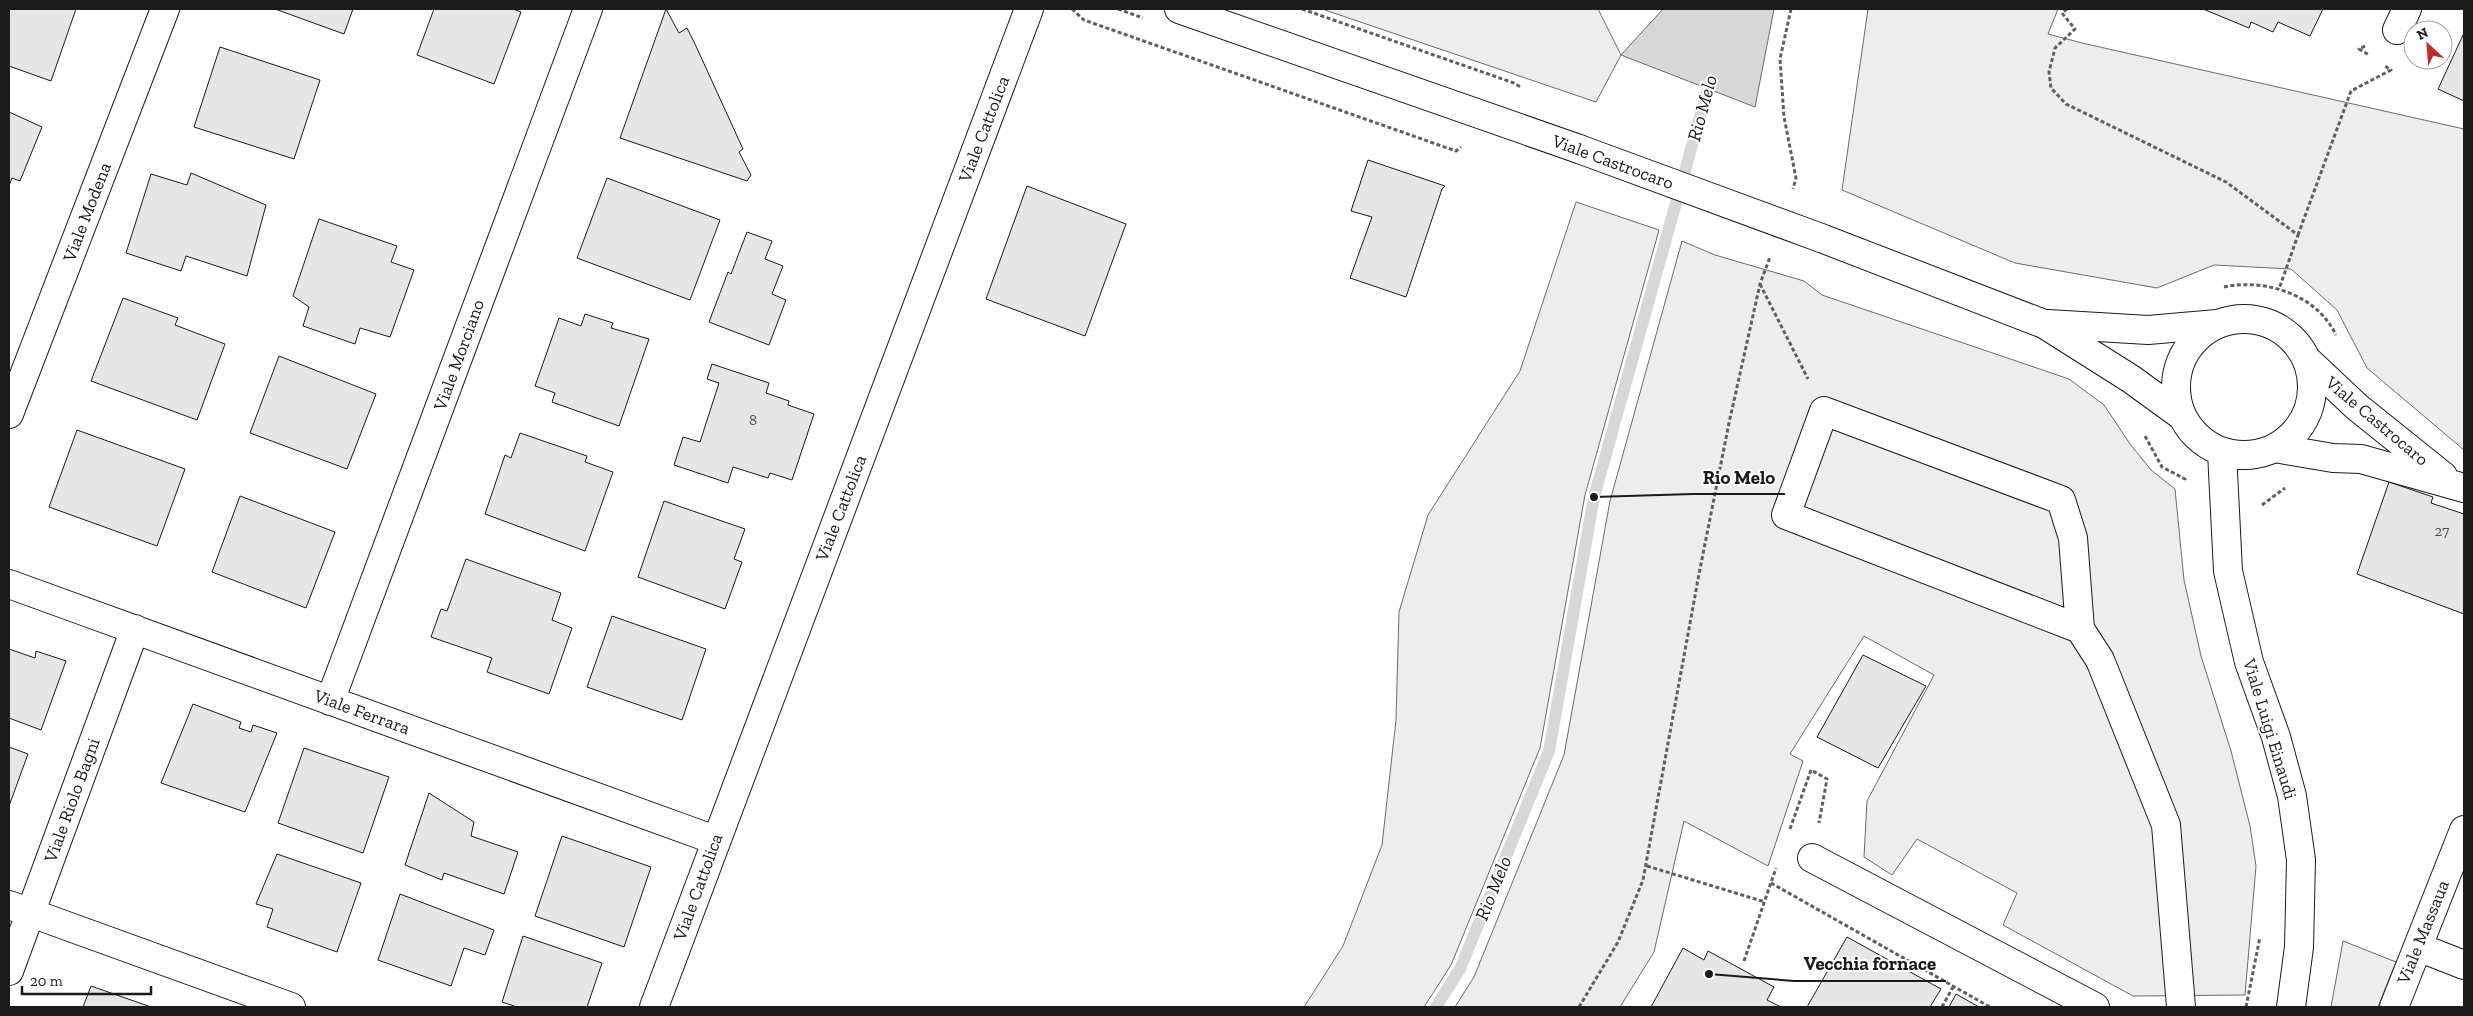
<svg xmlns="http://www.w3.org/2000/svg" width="2473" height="1016" font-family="'Zilla Slab',serif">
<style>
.built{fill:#ededed;stroke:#6a6a6a}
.water{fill:#d7d7d7;stroke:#6a6a6a}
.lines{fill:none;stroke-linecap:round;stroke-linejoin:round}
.stream{stroke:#d7d7d7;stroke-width:12}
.building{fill:#e6e6e6;stroke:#1a1a1a}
.minor-casing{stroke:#1a1a1a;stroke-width:30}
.path{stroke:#5f5f5f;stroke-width:3;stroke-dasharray:4 2.5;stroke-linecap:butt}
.minor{stroke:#fff;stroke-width:28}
.minor-bridge-casing{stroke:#1a1a1a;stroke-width:30;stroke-linecap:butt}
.minor-bridge{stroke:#fff;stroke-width:28}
.labels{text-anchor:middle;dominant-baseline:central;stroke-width:4;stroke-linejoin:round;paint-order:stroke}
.number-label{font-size:15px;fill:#4d4d4d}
.street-label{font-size:18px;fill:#1a1a1a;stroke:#fff}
.water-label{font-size:19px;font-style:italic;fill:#1a1a1a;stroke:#fff}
.leader{fill:none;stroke:#1a1a1a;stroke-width:2}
.callout-dot{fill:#1a1a1a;stroke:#fff;stroke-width:2}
.callout-label{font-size:19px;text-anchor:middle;font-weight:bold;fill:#1a1a1a;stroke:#fff;stroke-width:4;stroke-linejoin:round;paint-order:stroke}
</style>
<rect width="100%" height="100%" fill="#fff"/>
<path class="built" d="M 1322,9 L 1598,9 L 1621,55 L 1596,102 Z
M 1868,9 L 2058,9 L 2048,34 L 2082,43 L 2464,129 L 2464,450 L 2367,368 L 2337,310 L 2291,269 L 2214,265 L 2157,288 L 2015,263 L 1842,190 Z
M 1576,202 L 1659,230 L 1585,495 L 1540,748 L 1451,965 L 1424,1007 L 1304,1007 L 1343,946 L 1382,845 L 1396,720 L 1399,612 L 1428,515 L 1520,371 Z
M 1682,241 L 1715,255 L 1804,281 L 1822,295 L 2069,379 L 2104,405 L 2130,444 L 2151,470 L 2175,489 L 2184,580 L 2201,656 L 2231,751 L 2250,826 L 2256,866 L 2245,995 L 2133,996 L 2003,925 L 2017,893 L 1917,839 L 1892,875 L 1864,857 L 1867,801 L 1934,675 L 1864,636 L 1790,754 L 1803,761 L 1768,866 L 1684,821 L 1654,952 L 1620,1007 L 1455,1007 L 1474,977 L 1564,755 L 1610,501 Z
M 2343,941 L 2396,962 L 2378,1007 L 2331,1007 Z"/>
<path class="water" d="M 1663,9 L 1774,9 L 1755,107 L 1621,55 Z"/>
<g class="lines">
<path class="stream" d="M 1436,1007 L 1460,969 L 1549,751 L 1594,497 L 1712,74"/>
</g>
<path class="building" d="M 9,9 L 76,9 L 51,81 L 9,66 Z
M 275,9 L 353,9 L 344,34 Z
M 434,9 L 513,9 L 521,12 L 494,84 L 417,55 Z
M 666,9 L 679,33 L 687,28 L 695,44 L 743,149 L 739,152 L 751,175 L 747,181 L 620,138 Z
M 2203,9 L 2323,9 L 2310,36 L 2278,22 L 2273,32 L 2251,22 L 2249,28 Z
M 2464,33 L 2464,101 L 2438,89 Z
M 220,47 L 320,80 L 294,159 L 194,127 Z
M 9,112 L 42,127 L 20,181 L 12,178 L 9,186 Z
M 1368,160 L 1445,186 L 1442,189 L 1406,297 L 1350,278 L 1372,217 L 1351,211 Z
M 191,173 L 266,205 L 247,276 L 186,256 L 181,271 L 126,253 L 151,174 L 187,185 Z
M 607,178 L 720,220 L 690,300 L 577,258 Z
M 1027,186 L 1126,224 L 1085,336 L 986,299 Z
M 319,219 L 397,246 L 391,262 L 414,270 L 390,337 L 360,328 L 355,344 L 303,326 L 309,307 L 293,296 Z
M 747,232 L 772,241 L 765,259 L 783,266 L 772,294 L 786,300 L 769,345 L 709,322 L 728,272 L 731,274 Z
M 123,298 L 178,318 L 175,325 L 225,344 L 197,420 L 91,381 Z
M 585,314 L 613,323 L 611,328 L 649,339 L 619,426 L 552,402 L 555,393 L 535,386 L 559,318 L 581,326 Z
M 279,356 L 376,394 L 347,469 L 250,433 Z
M 712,364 L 769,383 L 766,393 L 789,401 L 788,405 L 814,414 L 792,480 L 770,473 L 768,478 L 733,467 L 728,483 L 674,465 L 683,437 L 700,442 L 719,383 L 707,379 Z
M 77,430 L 185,469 L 157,546 L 49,507 Z
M 520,433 L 587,456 L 585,462 L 613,472 L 585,551 L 485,514 L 505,455 L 511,458 Z
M 2389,482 L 2433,497 L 2431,503 L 2464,514 L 2464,614 L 2357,574 Z
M 240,496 L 335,532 L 306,608 L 212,572 Z
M 664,501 L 745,529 L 734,559 L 742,562 L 725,609 L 638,577 Z
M 466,559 L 561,593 L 552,620 L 572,628 L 549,694 L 487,672 L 492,658 L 431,637 L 441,609 L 447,611 Z
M 612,616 L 706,649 L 682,720 L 587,687 Z
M 9,649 L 35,658 L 36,651 L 66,661 L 41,730 L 9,718 Z
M 1863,655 L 1926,686 L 1878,768 L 1817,737 Z
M 193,704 L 241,722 L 239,728 L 251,732 L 253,725 L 277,733 L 245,812 L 161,783 Z
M 9,747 L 28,754 L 9,806 Z
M 304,748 L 389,777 L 363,853 L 278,823 Z
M 429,793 L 474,822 L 471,836 L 518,852 L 504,894 L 444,873 L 442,880 L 405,865 Z
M 562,836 L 651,867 L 624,947 L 535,916 Z
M 277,854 L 361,883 L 337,952 L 267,927 L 273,909 L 256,904 Z
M 400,894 L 494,930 L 485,955 L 464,948 L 451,986 L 378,960 Z
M 523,936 L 602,963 L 587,1007 L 517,1007 L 502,1002 Z
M 1847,937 L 1941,989 L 1930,1007 L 1807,1007 Z
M 1683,948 L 1704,960 L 1708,951 L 1774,987 L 1767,1000 L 1781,1007 L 1651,1007 Z
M 91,986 L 151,1007 L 83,1007 Z
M 1956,994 L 1979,1007 L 1949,1007 Z"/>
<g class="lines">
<defs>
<path id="minor" d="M 1179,9 L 1579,149
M 2397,30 L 2407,9
M 1821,238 L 2044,324 L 2131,379 L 2182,416
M2176 387a68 68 0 1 1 136 0a68 68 0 1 1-136 0Z
M 2048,324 L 2148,330 L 2217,324
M 2306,359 L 2357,407 L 2443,476
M 9,414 L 165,9
M 2274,448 L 2333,458 L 2361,459 L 2464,488
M 2222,452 L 2228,571 L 2249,662 L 2276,737 L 2292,796 L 2301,860 L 2299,947 L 2291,1007
M 9,584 L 715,840
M 2080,629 L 1786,515 L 1824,411 L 2061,500 L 2073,538 L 2080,629 L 2100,660 L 2166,825 L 2181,1007
M 330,701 L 588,9
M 1812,858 L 2095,1007
M 9,905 L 291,1007
M 2418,947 L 2464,965
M 9,971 L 135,629
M 654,1007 L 1029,9
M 2394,1007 L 2464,830"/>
</defs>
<use href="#minor" class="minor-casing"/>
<path class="path" d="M 1072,9 L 1084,20 L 1456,151 L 1461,147
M 1118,9 L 1143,18
M 1302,9 L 1514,83 L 1522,88
M 1791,9 L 1780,59 L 1784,117 L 1796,178 L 1793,189
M 2067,9 L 2062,13 L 2075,29 L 2055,48 L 2049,72 L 2051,88 L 2066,104 L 2226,182 L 2298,235 L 2279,289
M 2365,46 L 2359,49 L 2369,55
M 2298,235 L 2351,91 L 2391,70 L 2385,66
M 1760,284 L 1808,379
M 2224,287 C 2266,278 2317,295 2336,335
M 2145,436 L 2162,467 L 2185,479 L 2185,482
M 2262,505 L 2285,488
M 1790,829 L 1811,770 L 1827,779 L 1819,823
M 1647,866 L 1765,902
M 1771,883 L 1990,1007
M 1744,961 L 1776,868
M 1579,1007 L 1618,942 L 1643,880 L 1699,574 L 1729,423 L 1760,284 L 1770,257
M 1942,1007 L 1953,987
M 2246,1007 L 2260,937"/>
<use href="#minor" class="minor"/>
<defs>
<path id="minor-bridge" d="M 1579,149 L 1821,238"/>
</defs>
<use href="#minor-bridge" class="minor-bridge-casing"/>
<use href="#minor-bridge" class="minor-bridge"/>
</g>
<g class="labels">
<g class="number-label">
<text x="753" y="420">8</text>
<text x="2442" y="531">27</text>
</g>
<g class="street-label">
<text transform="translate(984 129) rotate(-69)">Viale Cattolica</text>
<text transform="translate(1613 162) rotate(20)">Viale Castrocaro</text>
<text transform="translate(87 212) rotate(-69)">Viale Modena</text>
<text transform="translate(459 355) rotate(-70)">Viale Morciano</text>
<text transform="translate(2377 421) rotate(40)">Viale Castrocaro</text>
<text transform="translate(841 508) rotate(-69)">Viale Cattolica</text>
<text transform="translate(362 712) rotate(20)">Viale Ferrara</text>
<text transform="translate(2270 729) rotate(73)">Viale Luigi Einaudi</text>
<text transform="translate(72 800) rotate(-70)">Viale Riolo Bagni</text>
<text transform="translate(698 887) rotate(-70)">Viale Cattolica</text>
<text transform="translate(2423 932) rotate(-68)">Viale Massaua</text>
</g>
<g class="water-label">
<text transform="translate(1702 108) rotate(-75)">Rio Melo</text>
<text transform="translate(1493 888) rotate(-68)">Rio Melo</text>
</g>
</g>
<path class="leader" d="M1594 497L1693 494H1785M1709 974L1794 981H1946"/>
<g class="callout-dot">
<circle cx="1594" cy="497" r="5"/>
<circle cx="1709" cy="974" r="5"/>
</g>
<g class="callout-label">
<text x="1739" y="484">Rio Melo</text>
<text x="1870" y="970">Vecchia fornace</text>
</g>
<rect width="2473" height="1016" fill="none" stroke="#1a1a1a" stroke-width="20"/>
<g transform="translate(2428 45) rotate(334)"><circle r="24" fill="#ffffff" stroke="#a3a3a3"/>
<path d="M0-4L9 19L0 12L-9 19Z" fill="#c62828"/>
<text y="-8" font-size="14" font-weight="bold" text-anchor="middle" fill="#1a1a1a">N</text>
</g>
<path d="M22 986v8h129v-8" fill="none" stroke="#1a1a1a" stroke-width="2.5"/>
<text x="30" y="986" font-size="15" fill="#1a1a1a" stroke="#ffffff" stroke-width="4" paint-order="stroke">20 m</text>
</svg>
